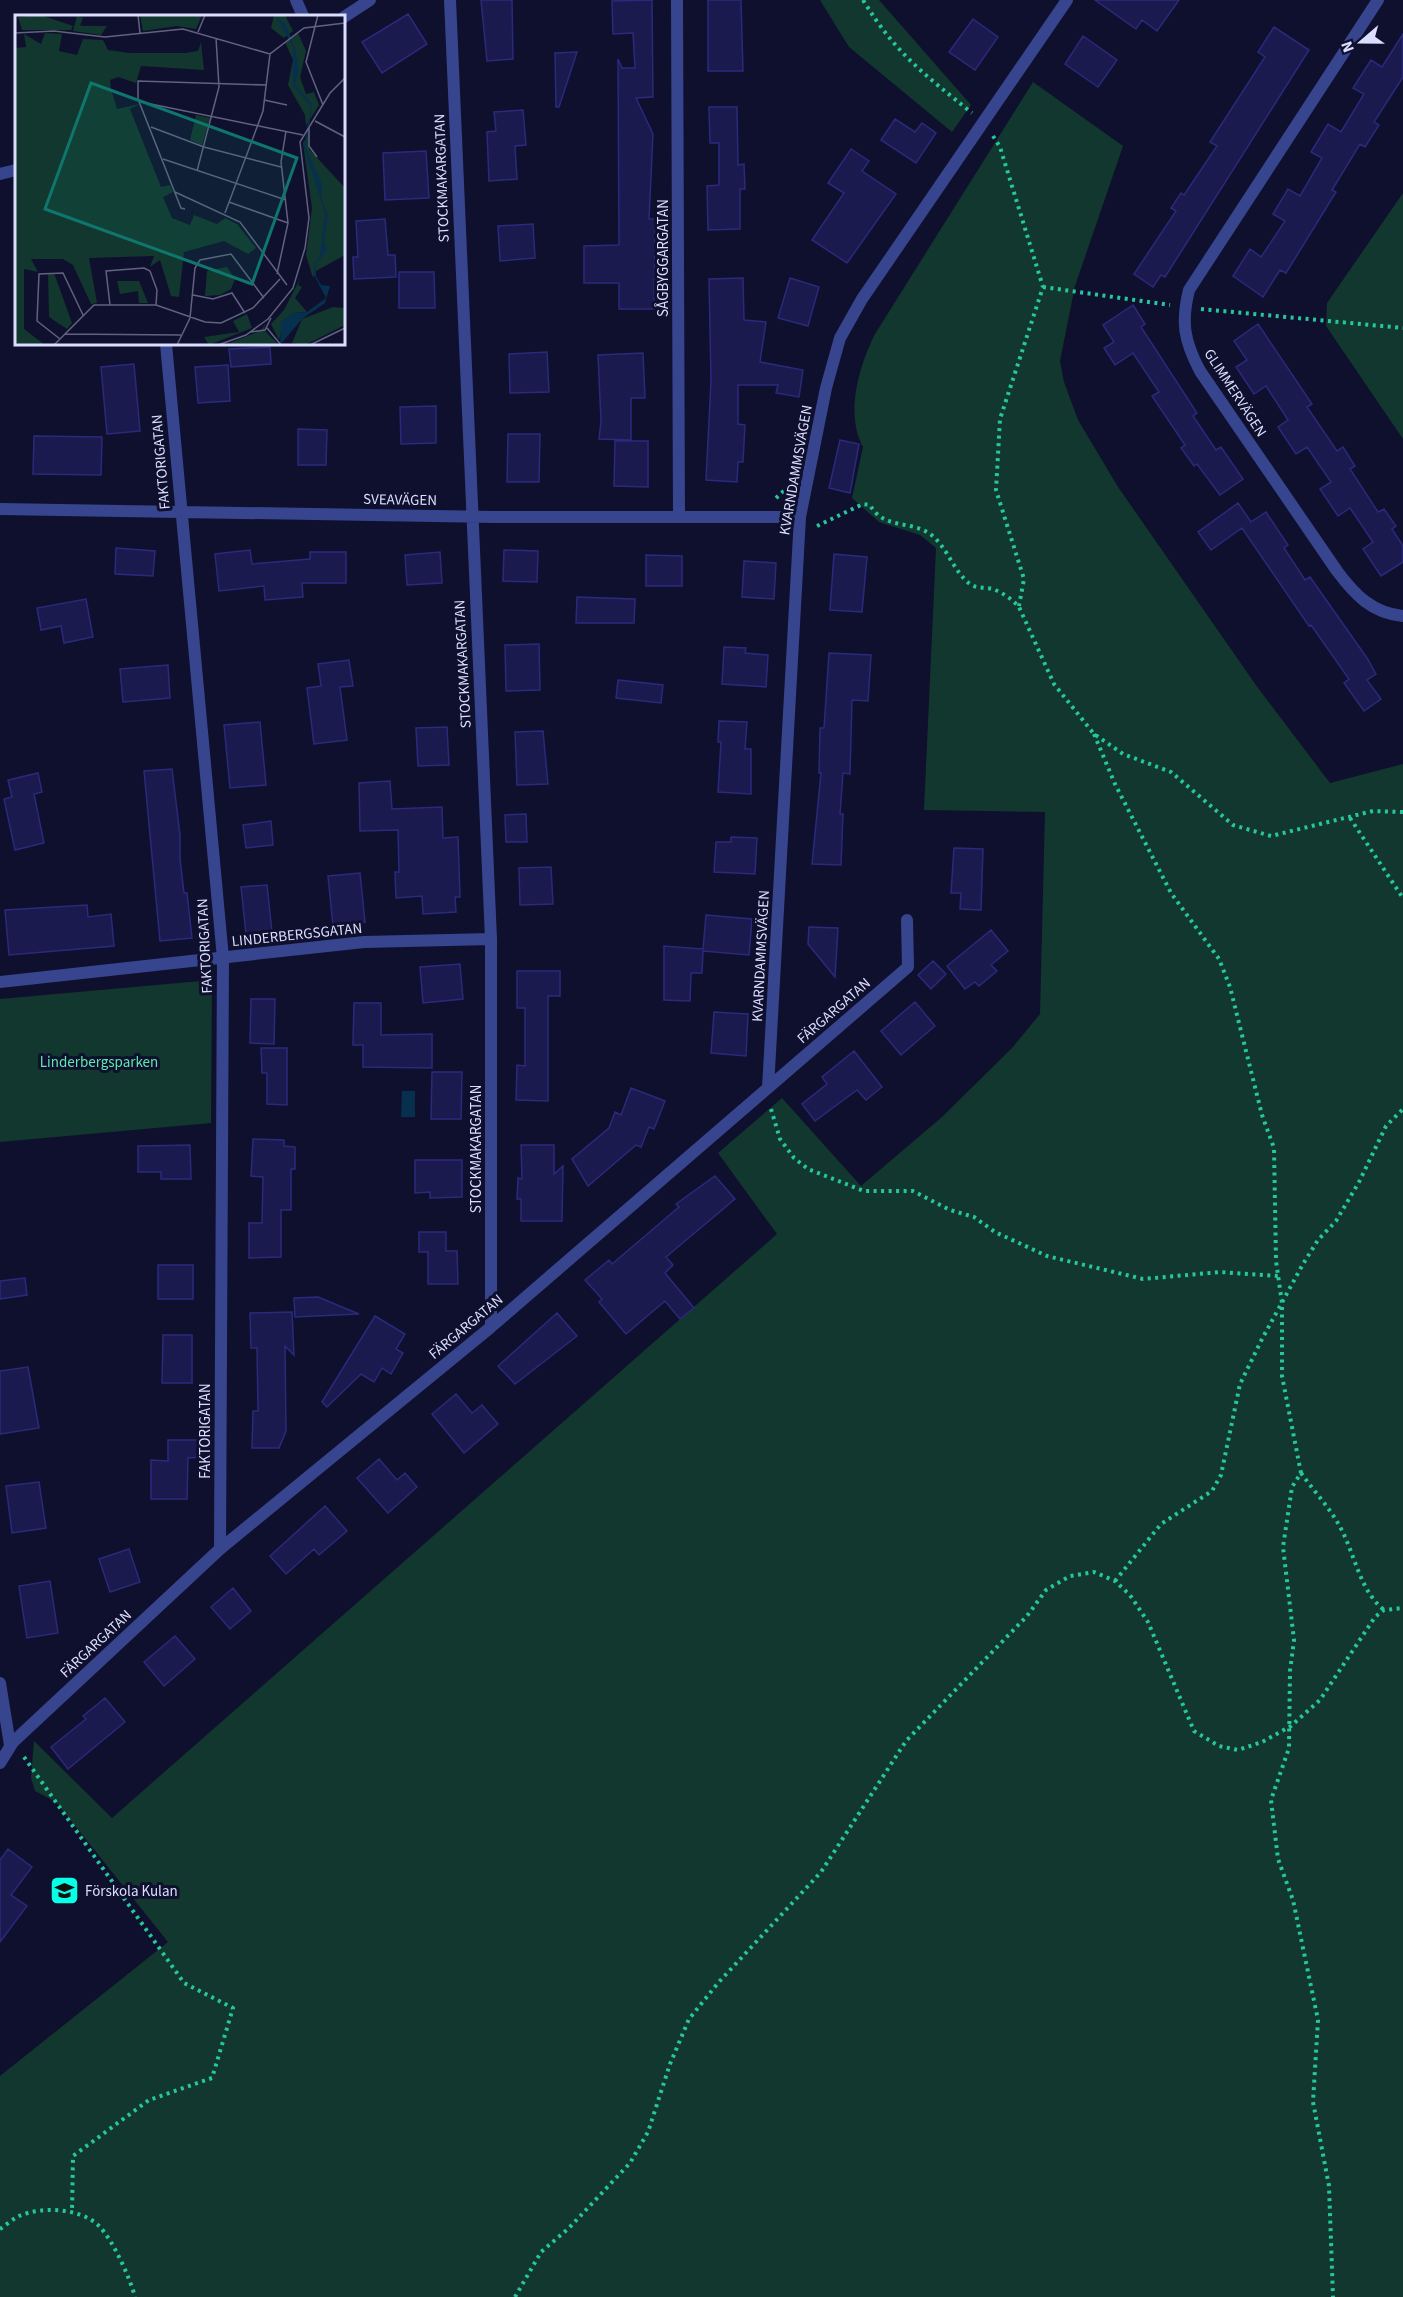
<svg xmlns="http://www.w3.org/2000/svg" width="1403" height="2297" font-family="'Source Sans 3',sans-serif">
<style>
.green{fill:#12372e}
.water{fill:#072f4e}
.building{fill:#1a1a4f;stroke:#2a2a7d;stroke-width:1.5}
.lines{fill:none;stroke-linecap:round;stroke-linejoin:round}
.path{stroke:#27c79d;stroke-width:4;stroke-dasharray:3 4.5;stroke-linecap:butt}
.lane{stroke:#37458f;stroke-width:12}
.street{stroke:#37458f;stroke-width:12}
.labels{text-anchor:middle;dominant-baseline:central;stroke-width:6;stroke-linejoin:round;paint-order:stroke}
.street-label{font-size:15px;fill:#dbdeff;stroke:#0f102d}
.park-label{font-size:15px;fill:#5ce9aa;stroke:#0f102d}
.poi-label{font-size:15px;fill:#dbdeff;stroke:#0f102d;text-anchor:start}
.inset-road{fill:none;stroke:#616281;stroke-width:1.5}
.view{fill:#0f766e;fill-opacity:0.15;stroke:#0f766e;stroke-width:3}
.inset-edge{fill:none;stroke:#dbdeff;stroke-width:3}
</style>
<rect width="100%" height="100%" fill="#0f102d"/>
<path class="green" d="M 820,0 L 879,0 L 971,105 L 952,132 L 849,47 Z
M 1033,82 L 1123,146 L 1075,286 L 1060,361 L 1064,382 L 1078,420 L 1118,487 L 1258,688 L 1330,783 L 1403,764 L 1403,2297 L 0,2297 L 0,2076 L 168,1942 L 56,1802 L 35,1791 L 31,1778 L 34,1741 L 112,1818 L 777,1234 L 718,1153 L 782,1098 L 861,1186 L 942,1117 L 1012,1048 L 1040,1014 L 1045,812 L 924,810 L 936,548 L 920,535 L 879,522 L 852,498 L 863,447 C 845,414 859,366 875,334 Z
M 1403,193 L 1403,439 L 1326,326 L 1327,303 Z
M 212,980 L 211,1123 L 0,1142 L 0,999 Z"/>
<path class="water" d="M 402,1091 L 415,1091 L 415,1117 L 401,1117 Z"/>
<path class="building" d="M 481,0 L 512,0 L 513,59 L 487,61 Z
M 652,0 L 653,97 L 636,98 L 653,134 L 649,219 L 655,219 L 654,309 L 619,309 L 619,283 L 584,283 L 584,246 L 619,245 L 618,59 L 622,68 L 635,68 L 633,33 L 613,34 L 612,1 Z
M 708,0 L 741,0 L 743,71 L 708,71 Z
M 1095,0 L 1179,0 L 1157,31 L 1142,20 L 1136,29 Z
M 408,14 L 427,44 L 382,73 L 362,42 Z
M 973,19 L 998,37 L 975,70 L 949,52 Z
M 1274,27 L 1309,50 L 1165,277 L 1161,275 L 1153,287 L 1134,274 L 1176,211 L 1171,208 L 1181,193 L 1184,195 L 1217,146 L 1210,142 L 1265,57 L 1258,52 Z
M 1403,34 L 1403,77 L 1374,122 L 1379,125 L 1365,147 L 1360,144 L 1332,190 L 1336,192 L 1286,273 L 1280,270 L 1263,297 L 1233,276 L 1250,249 L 1261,257 L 1285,221 L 1273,214 L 1288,189 L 1300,196 L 1322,158 L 1311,152 L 1328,124 L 1341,132 L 1364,94 L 1353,88 L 1371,60 L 1382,67 Z
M 1083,36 L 1117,60 L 1098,87 L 1065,64 Z
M 577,52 L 559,107 L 556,107 L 555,53 Z
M 709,107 L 737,107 L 738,165 L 744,164 L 745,189 L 740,189 L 740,229 L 708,230 L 707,186 L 719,185 L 719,143 L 710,143 Z
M 523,110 L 526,145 L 515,146 L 517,179 L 489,181 L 487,132 L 496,131 L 494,112 Z
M 895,119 L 915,132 L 922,123 L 936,133 L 916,163 L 881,140 Z
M 851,149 L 869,161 L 862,171 L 896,194 L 847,263 L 812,240 L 844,193 L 828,183 Z
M 426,151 L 429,198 L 385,200 L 383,153 Z
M 385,219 L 388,255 L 395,255 L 396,277 L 354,279 L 353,257 L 358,257 L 356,221 Z
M 533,224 L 535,258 L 500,261 L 498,226 Z
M 399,272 L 434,272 L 435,308 L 399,308 Z
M 743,278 L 744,320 L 766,322 L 760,362 L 803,370 L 799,397 L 776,393 L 778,385 L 738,385 L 738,424 L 745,425 L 743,462 L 738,462 L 737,482 L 706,480 L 711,381 L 709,279 Z
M 790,278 L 819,287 L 808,326 L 778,318 Z
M 1133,305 L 1145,324 L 1141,327 L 1197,413 L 1193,416 L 1216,450 L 1221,447 L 1243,479 L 1220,495 L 1197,464 L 1194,466 L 1181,448 L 1185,445 L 1152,396 L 1159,392 L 1133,353 L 1115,365 L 1104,348 L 1114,342 L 1103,325 Z
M 1258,324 L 1312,404 L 1307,407 L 1337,451 L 1343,447 L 1355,466 L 1350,469 L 1378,512 L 1384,509 L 1396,526 L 1392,529 L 1403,546 L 1403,562 L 1381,576 L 1363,549 L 1373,542 L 1350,508 L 1338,516 L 1320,489 L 1331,482 L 1307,447 L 1296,454 L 1278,427 L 1288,420 L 1266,386 L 1254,394 L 1236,367 L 1247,360 L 1234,341 Z
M 270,347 L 271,364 L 231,367 L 229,349 Z
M 547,352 L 549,392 L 510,393 L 509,354 Z
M 643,353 L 645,398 L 631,398 L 631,440 L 599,439 L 601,421 L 598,355 Z
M 134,364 L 140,431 L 107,434 L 101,367 Z
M 228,365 L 230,401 L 198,403 L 195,367 Z
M 436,406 L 436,443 L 401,444 L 400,407 Z
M 298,429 L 327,430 L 326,465 L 298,465 Z
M 508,434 L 540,434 L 539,482 L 507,482 Z
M 34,436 L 102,437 L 101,475 L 33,474 Z
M 840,440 L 859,444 L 850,493 L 829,488 Z
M 615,441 L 648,441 L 648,487 L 614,486 Z
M 1238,503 L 1251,522 L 1266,512 L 1288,545 L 1284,548 L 1305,580 L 1310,577 L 1367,658 L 1376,674 L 1367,680 L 1381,699 L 1364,711 L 1344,683 L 1349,679 L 1311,625 L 1309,626 L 1242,528 L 1211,550 L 1198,532 Z
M 116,548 L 155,551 L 153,576 L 115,574 Z
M 250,550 L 252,564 L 310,559 L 310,552 L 346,552 L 346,583 L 302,583 L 303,597 L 265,600 L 264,586 L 219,591 L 215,554 Z
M 504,550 L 538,551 L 537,582 L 503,581 Z
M 440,552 L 442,583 L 407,585 L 405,555 Z
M 834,554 L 867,557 L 862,612 L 830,610 Z
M 646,555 L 682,556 L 682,586 L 646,586 Z
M 744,561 L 776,563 L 774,599 L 742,597 Z
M 577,597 L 635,599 L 634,623 L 576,623 Z
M 86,599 L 93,637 L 64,643 L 61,626 L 41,630 L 37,608 Z
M 539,644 L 540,690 L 506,691 L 505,645 Z
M 724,647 L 746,648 L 745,653 L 768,655 L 766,687 L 722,684 Z
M 829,653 L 871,655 L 868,701 L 852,700 L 850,774 L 843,773 L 840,814 L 843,814 L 841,865 L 812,864 L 821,773 L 819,773 L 820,728 L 824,728 Z
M 349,660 L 353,686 L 340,687 L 347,740 L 314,744 L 307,688 L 321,686 L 318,664 Z
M 168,665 L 170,698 L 123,702 L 120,669 Z
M 618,680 L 663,685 L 661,703 L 616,698 Z
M 719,721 L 747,722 L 745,749 L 751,749 L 751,794 L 718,792 L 721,742 L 718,742 Z
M 260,722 L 266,785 L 230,788 L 224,725 Z
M 447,727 L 449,765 L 418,766 L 416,728 Z
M 543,731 L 548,784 L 517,785 L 515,732 Z
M 172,769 L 180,835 L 180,859 L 184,893 L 187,893 L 192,938 L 160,941 L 144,771 Z
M 38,773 L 42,792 L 34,794 L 44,843 L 15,850 L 4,799 L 12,797 L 8,780 Z
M 390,781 L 392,809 L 442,807 L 443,838 L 458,837 L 460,897 L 455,897 L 456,912 L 423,914 L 422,896 L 396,898 L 395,872 L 399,872 L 398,830 L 360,831 L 359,783 Z
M 526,814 L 527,842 L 506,842 L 505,815 Z
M 271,821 L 273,845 L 246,848 L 243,825 Z
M 731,837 L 757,838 L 755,874 L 714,872 L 716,842 L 731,842 Z
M 954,848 L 983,849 L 981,910 L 960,909 L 961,893 L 951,893 Z
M 551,867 L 553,904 L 520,905 L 519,868 Z
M 360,873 L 365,922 L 333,926 L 328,876 Z
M 267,885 L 272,932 L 246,934 L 241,887 Z
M 87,905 L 88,917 L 111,914 L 114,946 L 9,955 L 5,910 Z
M 706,915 L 752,919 L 749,955 L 703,951 L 702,973 L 691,973 L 690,1001 L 664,1000 L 664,946 L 703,949 Z
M 809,927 L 838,928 L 835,977 L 808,944 Z
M 991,930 L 1008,951 L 991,965 L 997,971 L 979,986 L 975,982 L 965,989 L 947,966 Z
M 933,961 L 946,974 L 931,989 L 918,975 Z
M 460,964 L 463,999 L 423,1003 L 420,967 Z
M 517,971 L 560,971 L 560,996 L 548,996 L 548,1101 L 516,1100 L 517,1065 L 525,1066 L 525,1008 L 517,1008 Z
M 251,999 L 275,999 L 274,1044 L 250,1043 Z
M 915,1002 L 935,1026 L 901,1055 L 881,1031 Z
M 354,1003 L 381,1003 L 381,1035 L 432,1034 L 432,1068 L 363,1067 L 363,1045 L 353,1045 Z
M 714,1012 L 748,1014 L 746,1056 L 711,1053 Z
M 261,1048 L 287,1048 L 287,1105 L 267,1104 L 267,1073 L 262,1073 Z
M 854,1051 L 882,1087 L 866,1100 L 857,1090 L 815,1121 L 802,1104 L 827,1084 L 822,1077 Z
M 432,1072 L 462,1072 L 461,1119 L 431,1119 Z
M 631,1088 L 665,1101 L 654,1129 L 649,1127 L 641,1147 L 636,1145 L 588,1186 L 572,1159 L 609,1128 L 615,1112 L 621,1115 Z
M 253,1139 L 284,1140 L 284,1146 L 295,1147 L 295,1169 L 291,1169 L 291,1210 L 281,1210 L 281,1257 L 249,1258 L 249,1223 L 262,1223 L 263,1177 L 251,1176 Z
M 190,1145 L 191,1179 L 161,1179 L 161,1172 L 138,1172 L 138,1146 Z
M 521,1145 L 554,1145 L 554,1174 L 563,1166 L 562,1221 L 521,1221 L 521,1199 L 517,1199 L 518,1178 L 522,1179 Z
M 415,1160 L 462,1160 L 462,1197 L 430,1198 L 430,1192 L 415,1193 Z
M 715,1176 L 735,1199 L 666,1257 L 673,1265 L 665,1273 L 694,1308 L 680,1319 L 665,1301 L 626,1334 L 599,1302 L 602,1299 L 585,1280 L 609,1260 L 612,1264 L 679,1207 L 676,1204 Z
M 419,1232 L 446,1232 L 446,1251 L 457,1251 L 458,1284 L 428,1284 L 428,1252 L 419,1252 Z
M 158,1265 L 193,1265 L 193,1299 L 158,1299 Z
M 25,1278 L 27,1295 L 0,1299 L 0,1281 Z
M 318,1297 L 359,1314 L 295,1317 L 294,1298 Z
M 292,1312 L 294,1355 L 285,1346 L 286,1431 L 279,1448 L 252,1448 L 253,1411 L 258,1411 L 257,1348 L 251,1348 L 250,1313 Z
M 557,1313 L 577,1336 L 515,1384 L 498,1366 Z
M 375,1316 L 405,1334 L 396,1349 L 403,1353 L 391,1374 L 382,1368 L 374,1382 L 361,1374 L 327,1407 L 322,1402 Z
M 163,1335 L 192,1335 L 192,1383 L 162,1383 Z
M 28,1367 L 39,1428 L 0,1434 L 0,1371 Z
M 456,1394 L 472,1413 L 482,1405 L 498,1424 L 464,1453 L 432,1414 Z
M 168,1440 L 201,1440 L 201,1457 L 188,1458 L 187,1499 L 151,1499 L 151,1460 L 168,1461 Z
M 379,1459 L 397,1480 L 405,1473 L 417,1487 L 388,1513 L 357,1478 Z
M 39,1482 L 46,1528 L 12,1533 L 6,1486 Z
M 325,1506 L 347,1531 L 319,1555 L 314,1549 L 286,1574 L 270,1556 Z
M 129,1549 L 140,1582 L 110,1592 L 99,1559 Z
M 50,1581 L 58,1633 L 27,1638 L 19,1586 Z
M 233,1588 L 251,1611 L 230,1629 L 211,1607 Z
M 175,1636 L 195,1659 L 164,1686 L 144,1662 Z
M 105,1698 L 125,1722 L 68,1769 L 51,1747 L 86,1719 L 83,1716 Z
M 8,1849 L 32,1867 L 11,1895 L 27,1906 L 0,1942 L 0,1860 Z"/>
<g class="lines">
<path class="path" d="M 863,0 C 896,54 924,74 972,113
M 993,136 L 1000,147 L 1043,287 L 1000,419 L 996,490 L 1024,579 L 1019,606
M 1043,287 L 1170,305
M 1201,309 L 1403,328
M 776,498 L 788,487
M 817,526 L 863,504 L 870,505 C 884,530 911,520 930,534 C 947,546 953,571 970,584 C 977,589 985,587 993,589 C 1003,593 1012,599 1019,607 L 1054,684 L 1094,734 L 1123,754 L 1171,772 L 1233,825 L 1271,836 L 1373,811 L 1403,812
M 1094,734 L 1115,784 L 1171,893 L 1219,959 L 1230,987 L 1262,1115 L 1274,1148 L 1276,1261 L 1282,1303 L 1282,1376 L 1301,1473 L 1292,1487 L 1283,1547 L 1294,1640 L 1290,1671 L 1289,1748 L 1271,1800 L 1278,1859 L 1293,1900 L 1318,2020 L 1313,2102 L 1329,2186 L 1333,2297
M 1350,818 L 1403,898
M 771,1109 L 780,1139 L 794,1158 L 808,1169 L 864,1191 L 913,1191 L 950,1210 L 974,1217 L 995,1232 L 1047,1256 L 1143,1279 L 1220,1272 L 1278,1276
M 1301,1473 C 1313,1490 1329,1507 1339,1525 C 1355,1553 1359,1590 1384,1610
M 1115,1581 L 1161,1524 L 1212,1491 L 1221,1475 L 1240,1384 L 1262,1339 L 1303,1264 L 1318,1240 L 1336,1221 L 1359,1182 L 1386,1126 L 1403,1109
M 24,1757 L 184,1983 L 233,2008 L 212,2078 L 149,2100 L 73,2156 L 72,2212
M 0,2229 C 6,2225 13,2219 19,2216 C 42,2206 81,2208 99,2226 C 113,2240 130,2278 135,2297
M 515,2297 L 541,2252 L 569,2228 L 630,2163 L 648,2132 L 670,2064 L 689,2019 L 718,1983 L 821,1872 L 906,1741 L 1027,1616 L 1046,1590 L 1070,1576 L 1094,1572 L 1115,1581 L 1130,1595 L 1148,1622 L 1194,1731 L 1219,1746 L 1238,1750 L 1262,1742 L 1291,1726 L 1320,1700 L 1375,1617 L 1384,1610 L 1403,1608"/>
<path class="lane" d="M 296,0 L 303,16"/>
<path class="street" d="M 450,0 L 491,939 L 491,1327
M 677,0 L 679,517
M 1378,0 L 1189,290 C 1181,322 1184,341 1200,371 L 1337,571 C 1355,595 1372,613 1403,616
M 344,17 L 370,0
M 0,174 L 16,170
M 166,344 L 223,958 L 220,1549
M 0,509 L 494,517 L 800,517
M 0,982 L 364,942 L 491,939
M 768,1088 L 800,517 L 826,388 L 840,338 L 862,299 L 1067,0
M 0,1683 L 10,1745
M 0,1763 L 13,1742 L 220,1549 L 491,1327 L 908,967 L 907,920"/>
</g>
<defs>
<symbol id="school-square" viewBox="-11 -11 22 22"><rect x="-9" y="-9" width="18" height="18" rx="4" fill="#07ffe6" stroke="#0f102d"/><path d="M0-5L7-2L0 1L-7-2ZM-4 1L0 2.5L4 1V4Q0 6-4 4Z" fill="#111"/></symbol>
</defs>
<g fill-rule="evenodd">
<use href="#school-square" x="48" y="1874" width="33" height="33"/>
</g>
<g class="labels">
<g class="street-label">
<text transform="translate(442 178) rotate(-92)">STOCKMAKARGATAN</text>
<text transform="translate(663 258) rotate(-90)">SÅGBYGGARGATAN</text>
<text transform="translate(1235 393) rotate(57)">GLIMMERVÄGEN</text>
<text transform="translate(161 462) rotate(-95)">FAKTORIGATAN</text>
<text transform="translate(796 470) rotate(-80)">KVARNDAMMSVÄGEN</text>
<text transform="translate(400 500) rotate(1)">SVEAVÄGEN</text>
<text transform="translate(463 664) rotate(-93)">STOCKMAKARGATAN</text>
<text transform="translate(297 935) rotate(-6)">LINDERBERGSGATAN</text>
<text transform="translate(205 946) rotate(-93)">FAKTORIGATAN</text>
<text transform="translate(761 956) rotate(-87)">KVARNDAMMSVÄGEN</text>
<text transform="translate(834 1011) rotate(-41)">FÄRGARGATAN</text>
<text transform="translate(476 1149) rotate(-90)">STOCKMAKARGATAN</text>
<text transform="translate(466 1327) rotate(-40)">FÄRGARGATAN</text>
<text transform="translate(205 1431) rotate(-90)">FAKTORIGATAN</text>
<text transform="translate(96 1644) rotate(-43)">FÄRGARGATAN</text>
</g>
<g class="park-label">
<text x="99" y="1062">Linderbergsparken</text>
</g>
<g class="poi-label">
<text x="85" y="1891">Förskola Kulan</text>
</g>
</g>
<g transform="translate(15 15)">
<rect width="330" height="330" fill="#0f102d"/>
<path d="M 26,0 L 58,11 L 56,15 L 7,15 L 3,2 ZM 125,0 L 187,0 L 181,14 L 162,11 L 128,16 ZM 259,0 L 270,0 L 278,16 L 269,23 L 256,13 ZM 62,1 L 68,3 L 65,10 L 68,11 L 92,11 L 86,20 L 58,16 ZM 30,18 L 47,19 L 44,36 L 62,40 L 68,24 L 88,25 L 93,35 L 114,38 L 170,38 L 183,36 L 186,27 L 189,55 L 126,51 L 121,68 L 103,62 L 95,65 L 96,74 L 102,94 L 125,89 L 115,94 L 146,172 L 155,170 L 158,177 L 148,182 L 157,203 L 175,210 L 179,200 L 202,209 L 210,203 L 222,209 L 241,233 L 233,239 L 209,226 L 169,237 L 164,282 L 156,281 L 145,245 L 135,252 L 139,241 L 74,243 L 82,288 L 76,289 L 58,250 L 48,244 L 16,244 L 23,257 L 9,254 L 9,314 L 30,330 L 7,330 L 0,328 L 0,33 L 11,32 L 9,19 L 26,29 ZM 283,18 L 291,36 L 285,62 L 291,79 L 299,77 L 304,90 L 291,111 L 290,100 L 273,70 L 278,45 L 270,27 ZM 181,100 L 195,103 L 187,130 L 175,125 ZM 295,117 L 294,134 L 330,173 L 330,240 L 301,256 L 298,263 L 291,240 L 297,193 L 288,128 ZM 212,252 L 220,264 L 216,274 L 205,280 L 190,281 L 192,256 ZM 33,258 L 39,258 L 57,308 L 52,314 L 34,302 ZM 286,262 L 283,270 L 287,272 L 280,283 L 292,297 L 279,298 L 270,305 L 264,325 L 256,309 L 269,295 ZM 102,266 L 124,266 L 133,288 L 124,288 L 123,276 L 105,279 ZM 318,292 L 330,293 L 330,310 L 290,330 L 277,328 L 287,304 ZM 232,299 L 237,313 L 194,330 L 189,322 L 224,317 L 218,306 ZM 250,308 L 249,315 L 264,330 L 210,330 L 247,315 Z" fill="#12372e"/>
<path d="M 260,0 L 271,10 L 280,34 L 284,55 L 280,70 L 297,89 L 291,133 L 307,170 L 306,182 L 313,201 L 309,225 L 312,236 L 301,248 L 301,261 L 306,270 L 315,271 L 310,288 L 287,304 L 265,330 L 266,306 L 279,298 L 292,297 L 311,283 L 299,260 L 300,247 L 305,241 L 310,198 L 289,133 L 296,91 L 278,71 L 278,32 Z" fill="#072f4e"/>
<path class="inset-road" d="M 123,0 L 125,18M 303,0 L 291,47 L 308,90M 183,17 L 190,0M 0,18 L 39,16 L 90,22 L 168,14 L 255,39M 249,85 L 272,90M 126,87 L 288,120M 300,106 L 330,122M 136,112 L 189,132 L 266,152M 294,113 L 294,131 L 302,142M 148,144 L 271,185M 182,156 L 204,72 L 201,23M 160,177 L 225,207 L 272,270M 214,187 L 273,208M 170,194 L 166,193 L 123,84 L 123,66 L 251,70M 210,198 L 248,96 L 255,39 L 289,13 L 330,8M 262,259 L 273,208 L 266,147 L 271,116M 178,280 L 198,284 L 217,278 L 230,298M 95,290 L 91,256 L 129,253 L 135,256 L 142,275 L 141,290M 252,313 L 266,330M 236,317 L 250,315 L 256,303M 50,319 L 166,320M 45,324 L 22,306 L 24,259 L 48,258 L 68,300M 39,330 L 79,290 L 141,290 L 190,307 L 206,308 L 238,293 L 265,264M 162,330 L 175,303 L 180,253 L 185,245 L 216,239 L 249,283M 203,330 L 231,320 L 253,304 L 278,273 L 290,233 L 294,203 L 285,127 L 315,78 L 330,63M 295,330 L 330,313"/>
<path class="view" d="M 76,68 L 282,143 L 237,269 L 30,194 Z"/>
<rect width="330" height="330" class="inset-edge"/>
</g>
<g transform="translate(1361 42) rotate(250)" stroke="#0f102d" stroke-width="4.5" paint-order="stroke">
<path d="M0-4.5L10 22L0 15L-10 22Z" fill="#dbdeff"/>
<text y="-9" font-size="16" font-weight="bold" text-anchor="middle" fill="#dbdeff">N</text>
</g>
</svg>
